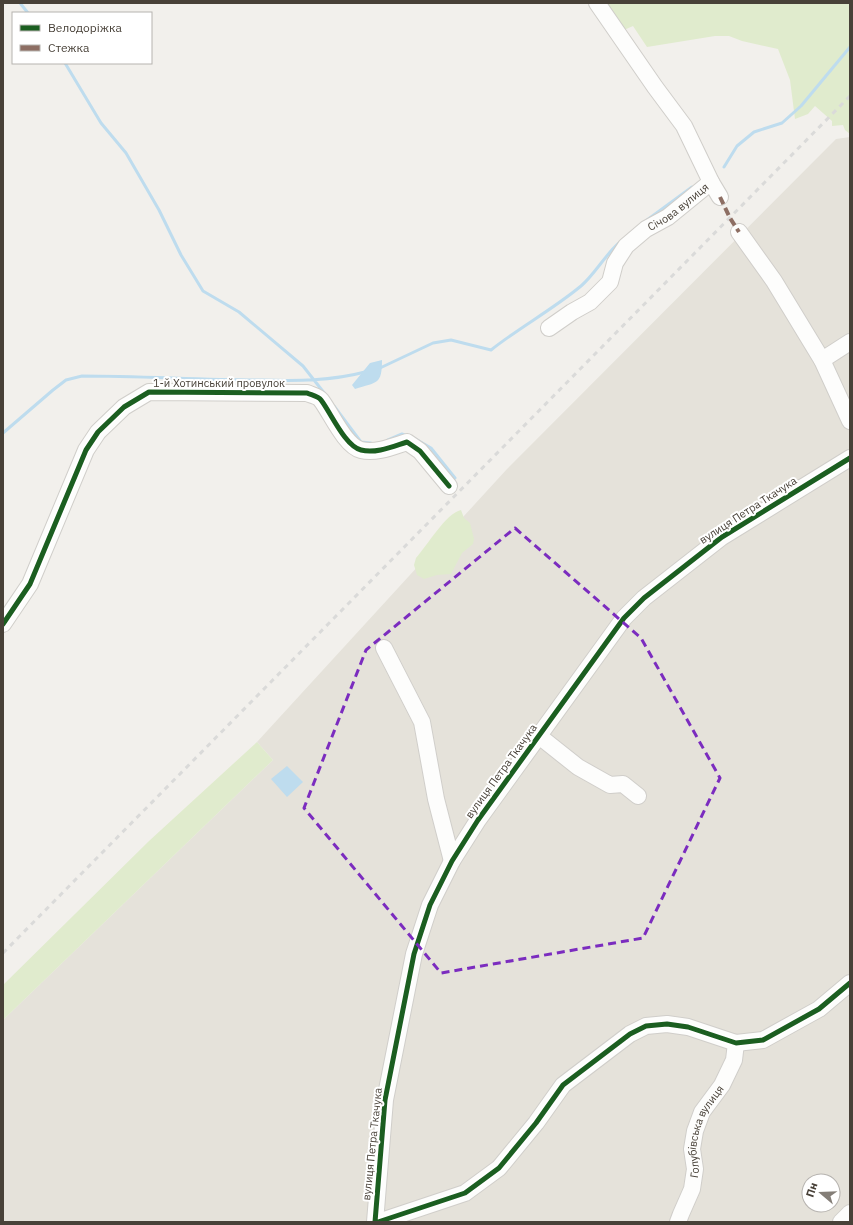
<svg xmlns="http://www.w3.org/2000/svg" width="853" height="1225" font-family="'IBM Plex Sans',sans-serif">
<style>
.residential{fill:#e5e2da;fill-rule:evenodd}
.green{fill:#e0ebcd}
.water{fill:#bedcee}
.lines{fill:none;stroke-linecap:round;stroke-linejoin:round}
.stream{stroke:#bedcee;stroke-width:3}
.minor-casing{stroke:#d0ceca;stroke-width:18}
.minor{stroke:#fdfdfc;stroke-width:16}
.rail{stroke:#dadad9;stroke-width:3;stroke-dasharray:5 5;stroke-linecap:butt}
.quiet{stroke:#8d6e63;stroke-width:4;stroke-dasharray:8 4;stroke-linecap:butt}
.cycleway-casing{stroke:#fff;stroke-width:8}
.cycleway{stroke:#1b5e20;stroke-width:5}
.marked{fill:none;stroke:#7b2cbf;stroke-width:3;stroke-dasharray:8 5;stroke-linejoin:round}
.labels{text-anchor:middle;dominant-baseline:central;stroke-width:4;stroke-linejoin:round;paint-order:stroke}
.street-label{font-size:11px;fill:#484138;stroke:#fff}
</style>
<rect width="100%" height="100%" fill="#f2f0ec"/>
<path class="residential" d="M 850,137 L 850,1222 L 3,1222 L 3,1020 L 273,760 L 257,742 L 507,469 L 836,139 ZM 809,1181 L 833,1181 L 833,1205 L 809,1205 Z"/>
<path class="green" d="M 604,3 L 850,3 L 850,134 L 845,130 L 843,125 L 832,126 L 832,121 L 815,106 L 808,114 L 795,119 L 790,80 L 778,49 L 742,41 L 729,36 L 715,36 L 647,47 L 633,26 L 624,30 Z
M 461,510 L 464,518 L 470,523 L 474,539 L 473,544 L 462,553 L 451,574 L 437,575 L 424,579 L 417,575 L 414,565 L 416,558 C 427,546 446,513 461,510 Z
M 257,742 L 273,760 L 3,1020 L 3,985 L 149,841 Z"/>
<path class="water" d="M 382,360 C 382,385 377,382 355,389 L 352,385 L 370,363 Z
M 287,766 L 303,782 L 287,797 L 271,779 Z"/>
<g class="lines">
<path class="stream" d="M 20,3 L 28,13
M 65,63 L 101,123 L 126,153 L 159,210 L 181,255 L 203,291 L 239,312 L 303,366 L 325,394
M 724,167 L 737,146 L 754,132 L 782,123 L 801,106 L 850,47
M 647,220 L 692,187
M 380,368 L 433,343 L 451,340 L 491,350 C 520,327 552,310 581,286 C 595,274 605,255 619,243
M 334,406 L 361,442 L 371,443
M 3,433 L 53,390 L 66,380 L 82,376 C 142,376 202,380 262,380 C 297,381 331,381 365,372
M 412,437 L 431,448 L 455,478
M 388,440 L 402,434 L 407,436"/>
<defs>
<g id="minor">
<path d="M 711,182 L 720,197"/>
<path d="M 739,232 L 774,281 L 822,360 L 850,421"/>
<path id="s1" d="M 549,328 L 572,312 L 590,302 L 610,282 L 615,263 L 626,246 L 646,229 L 668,217 L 711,182 L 684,126 L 655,87 L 597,3"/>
<path d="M 822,360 L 850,342"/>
<path d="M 3,624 L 30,584 L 86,450 L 98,432 L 124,407 L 149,392 L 307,393 C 311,395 318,396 321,400 C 331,413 345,446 361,450 C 376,454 394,446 407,442 L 420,451 L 449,486"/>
<path d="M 384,648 L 422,722 L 436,799 L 452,861"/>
<path d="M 539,736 L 578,767 L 610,785 L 623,784 L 638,796"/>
<path d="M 375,1222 L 385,1100 L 414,954 L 430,905 L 452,861 L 478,820 L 624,618 L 644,598 L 722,537 L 850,458"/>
<path d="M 378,1222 L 465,1193 L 499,1168 L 536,1123 L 563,1085 L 630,1034 L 646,1026 L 667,1024 L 688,1027 L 736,1043 L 763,1040 L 819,1009 L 850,983"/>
<path id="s2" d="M 678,1222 L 681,1214 L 692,1189 L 695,1169 L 692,1149 L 695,1131 L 702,1112 L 722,1085 L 734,1060 L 736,1043"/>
<path d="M 841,1222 L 850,1213"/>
</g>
</defs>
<use href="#minor" class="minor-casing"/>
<use href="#minor" class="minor"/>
<path class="rail" d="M 3,953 L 850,96"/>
<path class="quiet" d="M 720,197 L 730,218 L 739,232"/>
<defs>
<path id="cycleway" d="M 3,624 L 30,584 L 86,450 L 98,432 L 124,407 L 149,392 L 307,393 C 311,395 318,396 321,400 C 331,413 345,446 361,450 C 376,454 394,446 407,442 L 420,451 L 449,486
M 375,1222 L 385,1100 L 414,954 L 430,905 L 452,861 L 478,820 L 624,618 L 644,598 L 722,537 L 850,458
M 378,1222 L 465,1193 L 499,1168 L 536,1123 L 563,1085 L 630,1034 L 646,1026 L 667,1024 L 688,1027 L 736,1043 L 763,1040 L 819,1009 L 850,983"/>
</defs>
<use href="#cycleway" class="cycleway-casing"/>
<use href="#cycleway" class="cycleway"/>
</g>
<path class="marked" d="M 515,528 L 641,638 L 720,778 L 643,938 L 441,973 L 304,808 L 366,650 Z"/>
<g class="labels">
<g class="street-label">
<text stroke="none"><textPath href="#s1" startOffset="182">Січова вулиця</textPath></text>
<text x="219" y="383">1-й Хотинський провулок</text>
<text transform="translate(748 510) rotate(-33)">вулиця Петра Ткачука</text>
<text transform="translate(501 771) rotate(-54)">вулиця Петра Ткачука</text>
<text stroke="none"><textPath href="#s2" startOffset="97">Голубівська вулиця</textPath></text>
<text transform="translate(372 1144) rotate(-84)">вулиця Петра Ткачука</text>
</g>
</g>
<rect width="853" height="1225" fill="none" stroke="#484138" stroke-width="8"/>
<rect x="12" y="12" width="140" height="52" fill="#ffffff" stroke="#b6b3af"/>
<rect x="20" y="25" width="20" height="6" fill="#1b5e20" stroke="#b6b3af"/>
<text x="48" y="32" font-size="12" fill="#484138">Велодоріжка</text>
<rect x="20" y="45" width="20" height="6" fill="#8d6e63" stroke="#b6b3af"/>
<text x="48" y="52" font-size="12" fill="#484138">Стежка</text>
<g transform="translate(821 1193) rotate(289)"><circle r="19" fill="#ffffff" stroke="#b6b3af"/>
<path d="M0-3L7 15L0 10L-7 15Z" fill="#847e77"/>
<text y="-6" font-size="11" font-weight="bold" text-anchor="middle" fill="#484138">Пн</text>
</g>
</svg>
